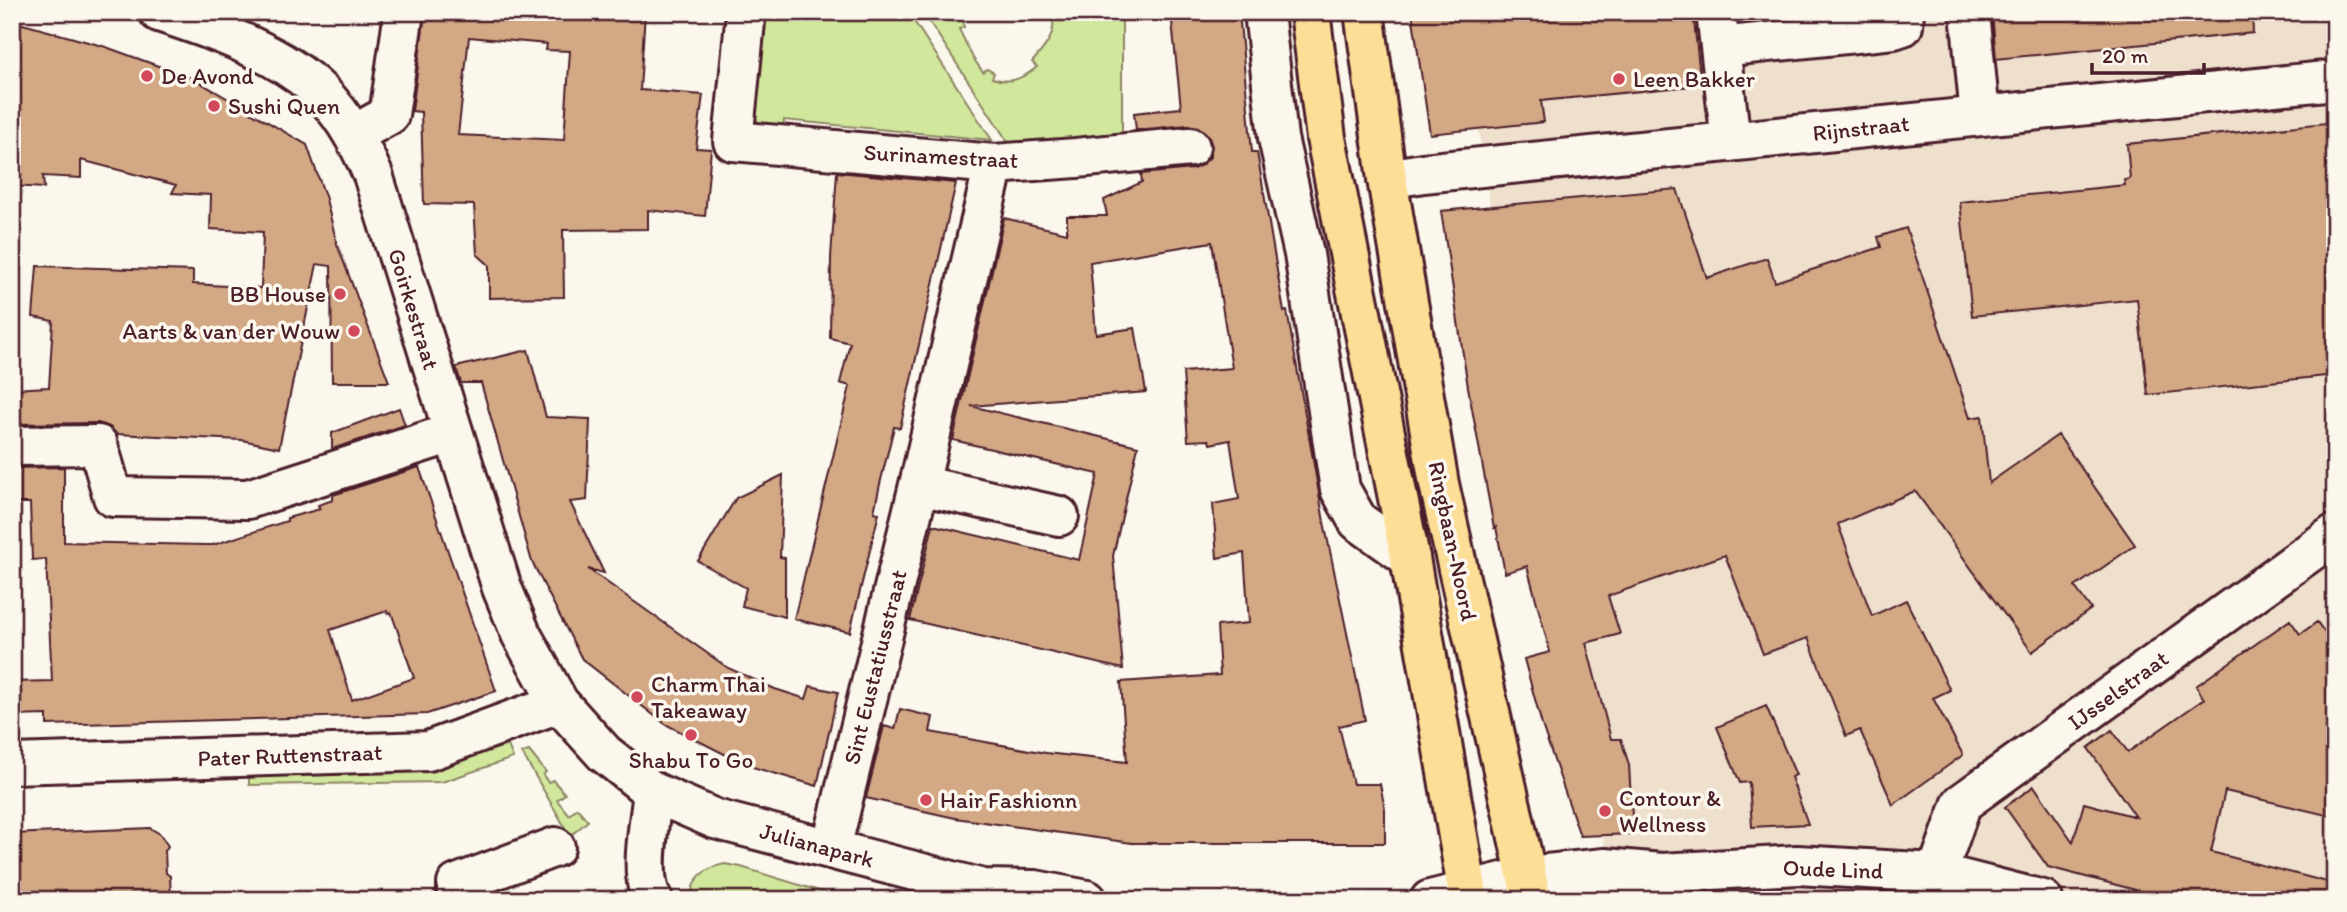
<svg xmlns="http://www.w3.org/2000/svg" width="2347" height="912" font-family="Itim,sans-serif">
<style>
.built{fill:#efdfcd}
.green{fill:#d0e79c;stroke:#8d8364;stroke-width:2}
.building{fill:#d3a885;stroke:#4a1f2b;stroke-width:2;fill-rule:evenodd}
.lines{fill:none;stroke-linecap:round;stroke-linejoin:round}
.minor-casing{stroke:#4a1f2b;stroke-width:44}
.major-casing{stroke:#4a1f2b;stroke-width:44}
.minor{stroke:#fbf7ec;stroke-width:38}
.major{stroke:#fcde96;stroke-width:38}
.poi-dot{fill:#d1495b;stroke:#fbf7ec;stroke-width:2.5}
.labels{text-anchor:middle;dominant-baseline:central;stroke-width:7;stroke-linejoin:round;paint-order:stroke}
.poi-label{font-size:23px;fill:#4a1f2b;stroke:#fbf7ec;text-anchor:start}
.street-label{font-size:23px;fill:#4a1f2b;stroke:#fbf7ec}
</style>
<rect width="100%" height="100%" fill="#fbf7ec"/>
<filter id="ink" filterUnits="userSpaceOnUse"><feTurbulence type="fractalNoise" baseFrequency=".0143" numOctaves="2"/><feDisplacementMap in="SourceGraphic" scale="14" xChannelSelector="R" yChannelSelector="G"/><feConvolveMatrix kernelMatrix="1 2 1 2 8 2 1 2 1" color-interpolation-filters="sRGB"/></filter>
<g filter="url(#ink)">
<path class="built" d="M 1461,12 L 2335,12 L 2335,900 L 1617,900 L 1549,601 Z"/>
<path class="green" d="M 759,12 L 908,12 L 992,140 L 784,120 L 783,131 L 765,128 L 754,118 Z
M 923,12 L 963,12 L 964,27 L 959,29 L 973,58 L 983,72 L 987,69 L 994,73 L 992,78 C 1010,84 1022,79 1037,67 L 1032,62 C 1045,48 1059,32 1051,12 L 1122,12 L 1122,139 L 1033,144 L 1008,142 Z
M 508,745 L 513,758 L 442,782 L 249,785 L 249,772 L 434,768 Z
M 529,751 L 546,772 L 543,775 L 548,782 L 553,780 L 565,794 L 557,800 L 569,815 L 577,808 L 588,821 L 570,836 L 522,753 Z
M 725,864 L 741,867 L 848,900 L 691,900 C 691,878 704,868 725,864 Z"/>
<path class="building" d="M 425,12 L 645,12 L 640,90 L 703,95 L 696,148 L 711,149 L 705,216 L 648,210 L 648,229 L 563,230 L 564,297 L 489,298 L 489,265 L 477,254 L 474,205 L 424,204 L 421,112 L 412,111 ZM 469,37 L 547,44 L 546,50 L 570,51 L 564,140 L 458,135 Z
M 1171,12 L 1239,12 L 1252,152 L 1257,152 L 1284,312 L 1287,311 L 1324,522 L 1365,720 L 1339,726 L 1353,784 L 1380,784 L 1385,809 L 1385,843 L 1132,843 L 955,818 L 866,798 L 884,726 L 895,729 L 900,709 L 933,717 L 930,732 L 1046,753 L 1127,762 L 1121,682 L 1220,675 L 1217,626 L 1249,623 L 1244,553 L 1217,558 L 1213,504 L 1239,499 L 1230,440 L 1210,444 L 1209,440 L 1188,441 L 1183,372 L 1232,368 L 1212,242 L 1090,262 L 1096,334 L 1135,328 L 1146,392 L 971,406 L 1138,446 L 1113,556 L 1123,669 L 910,620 L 933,525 L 1079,560 L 1098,474 L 953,440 L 1004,218 L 1067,233 L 1067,216 L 1107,216 L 1104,200 L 1142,182 L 1141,174 L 1193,169 L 1202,165 L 1210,157 L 1212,146 L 1208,135 L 1198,127 L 1188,125 L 1136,130 L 1134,113 L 1181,108 Z
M 1412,12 L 1693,12 L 1701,85 L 1541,101 L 1544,122 L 1430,134 Z
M 1992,12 L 2252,12 L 2253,33 L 1996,59 Z
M 12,21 L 106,47 L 194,79 L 307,145 L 326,199 L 337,244 L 389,382 L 332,382 L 331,266 L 317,264 L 279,448 L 242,440 L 116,434 L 110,427 L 98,423 L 12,424 L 12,389 L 49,387 L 53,321 L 33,317 L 37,266 L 193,271 L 193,284 L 261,288 L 263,232 L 210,229 L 211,195 L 172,193 L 176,185 L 81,160 L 81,178 L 43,176 L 44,188 L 12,186 Z
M 2335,122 L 2335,375 L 2148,395 L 2137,299 L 1972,316 L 1960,202 L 2125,185 L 2124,180 L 2130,179 L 2127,144 Z
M 837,172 L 956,183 L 900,428 L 894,427 L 880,484 L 874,512 L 879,513 L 850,632 L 794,619 L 850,386 L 840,383 L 850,343 L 830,338 L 831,257 Z
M 1677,189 L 1707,278 L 1767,258 L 1775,282 L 1881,247 L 1878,237 L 1906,228 L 1970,418 L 1982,416 L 1989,483 L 2058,435 L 2135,545 L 2075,587 L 2091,609 L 2032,652 L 1915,491 L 1838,524 L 1872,616 L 1906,600 L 1950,690 L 1933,698 L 1963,755 L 1893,805 L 1860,730 L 1846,736 L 1808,638 L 1763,654 L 1725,555 L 1608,596 L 1620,634 L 1586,643 L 1611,739 L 1621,739 L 1629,765 L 1633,834 L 1580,836 L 1542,725 L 1524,659 L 1550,652 L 1527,566 L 1505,573 L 1496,527 L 1494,528 L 1468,387 L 1441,211 Z
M 528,350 L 546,417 L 590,419 L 587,500 L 570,502 L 604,573 L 588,569 L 728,668 L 775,689 L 806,699 L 810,686 L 838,692 L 817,786 L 746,765 L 665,724 L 582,659 L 532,562 L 481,383 L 461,383 L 456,367 Z
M 399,408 L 405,425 L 332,449 L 332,433 Z
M 64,467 L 64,542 L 205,545 L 213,545 L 287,521 L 287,518 L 320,509 L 318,505 L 333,500 L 333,495 L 419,467 L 496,691 L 427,714 L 47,725 L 47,715 L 12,716 L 12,682 L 52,681 L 46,559 L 32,560 L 30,503 L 12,503 L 12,468 ZM 387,611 L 388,613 L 391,612 L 414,678 L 352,700 L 330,630 Z
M 783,475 L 780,557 L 785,558 L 785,617 L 742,606 L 746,588 L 698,561 L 736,498 Z
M 2290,620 L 2300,634 L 2317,622 L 2335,647 L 2335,817 L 2225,791 L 2211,852 L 2335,884 L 2335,900 L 2174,900 L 2048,867 L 2005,807 L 2034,786 L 2073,842 L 2084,803 L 2136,817 L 2088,748 L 2112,730 L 2128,752 L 2204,699 L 2196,686 Z
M 1766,706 L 1796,775 L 1791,777 L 1808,824 L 1752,827 L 1749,782 L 1740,783 L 1717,727 Z
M 150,828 L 160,834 L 168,846 L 165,851 L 166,873 L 170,876 L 171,900 L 12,900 L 12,834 Z"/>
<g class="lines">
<defs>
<path id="minor" d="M 159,12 C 211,29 271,49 314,86 C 341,109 359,142 373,175 L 502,588 L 521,634 L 559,703 L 604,753 L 653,792 L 715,819 L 983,889 L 1035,890 L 1087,900
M 746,12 L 733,141 L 994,164 L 1076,158 L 1190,147
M 1264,12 L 1278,138 L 1304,254 L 1340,489 L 1358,521 L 1410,558
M 1716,12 L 1731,142
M 1970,12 L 1980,116
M 1720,47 L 1894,29 L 1903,26 L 1904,12
M 353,135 L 389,115 L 404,12
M 1387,179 L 1423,173 L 2335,80
M 12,446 L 98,445 L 113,497 L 248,499 L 452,433
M 919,485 L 1059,516
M 12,764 L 428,751 L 559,703
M 831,849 L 919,485 L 994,164
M 1937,873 L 1962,803 L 2335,534
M 457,900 L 457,884 L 555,847
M 653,900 C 638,877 650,820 653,792
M 1430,900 L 1527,876 L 1605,868 L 1662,873 L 1797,865 L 1937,873 L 2043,900
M 1597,900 L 1657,875"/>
<path id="major" d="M 1310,12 L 1326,138 L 1410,558 L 1469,900
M 1364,12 L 1387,179 L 1439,484 L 1532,900"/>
</defs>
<use href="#minor" class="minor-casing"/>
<use href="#major" class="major-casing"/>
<use href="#minor" class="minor"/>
<use href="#major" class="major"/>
</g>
</g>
<g class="poi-dot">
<circle cx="147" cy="76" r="7"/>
<circle cx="1619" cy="79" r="7"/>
<circle cx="214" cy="106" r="7"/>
<circle cx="340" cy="294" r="7"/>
<circle cx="354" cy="331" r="7"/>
<circle cx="637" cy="697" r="7"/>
<circle cx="691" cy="735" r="7"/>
<circle cx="926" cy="800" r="7"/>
<circle cx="1605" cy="811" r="7"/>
</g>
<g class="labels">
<g class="poi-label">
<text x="161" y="76">De Avond</text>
<text x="1633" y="79">Leen Bakker</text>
<text x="228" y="106">Sushi Quen</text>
<text x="326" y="294" text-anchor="end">BB House</text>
<text x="340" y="331" text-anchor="end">Aarts &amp; van der Wouw</text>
<text x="651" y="684">Charm Thai<tspan x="651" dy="26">Takeaway</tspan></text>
<text x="691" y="760" text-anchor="middle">Shabu To Go</text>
<text x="1619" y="798">Contour &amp;<tspan x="1619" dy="26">Wellness</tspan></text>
<text x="940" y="800">Hair Fashionn</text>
</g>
<g class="street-label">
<text transform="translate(1861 128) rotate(-6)">Rijnstraat</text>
<text transform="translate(941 156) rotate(3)">Surinamestraat</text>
<text transform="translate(414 309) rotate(73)">Goirkestraat</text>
<text transform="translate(1453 541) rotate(78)">Ringbaan-Noord</text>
<text transform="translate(875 667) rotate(-76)">Sint Eustatiusstraat</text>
<text transform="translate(2118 690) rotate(-36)">IJsselstraat</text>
<text transform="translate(290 755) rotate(-2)">Pater Ruttenstraat</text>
<text transform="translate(817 845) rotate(15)">Julianapark</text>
<text transform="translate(1833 869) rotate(2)">Oude Lind</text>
</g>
</g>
<rect width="2347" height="912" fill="none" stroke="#fbf7ec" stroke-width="42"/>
<rect x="21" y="21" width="2305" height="870" fill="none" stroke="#4a1f2b" stroke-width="2.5" filter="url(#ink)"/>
<path d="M2092 63v10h112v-10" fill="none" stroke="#4a1f2b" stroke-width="3.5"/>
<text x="2102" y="63" font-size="21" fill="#4a1f2b" stroke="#fbf7ec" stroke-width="5" paint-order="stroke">20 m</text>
</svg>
